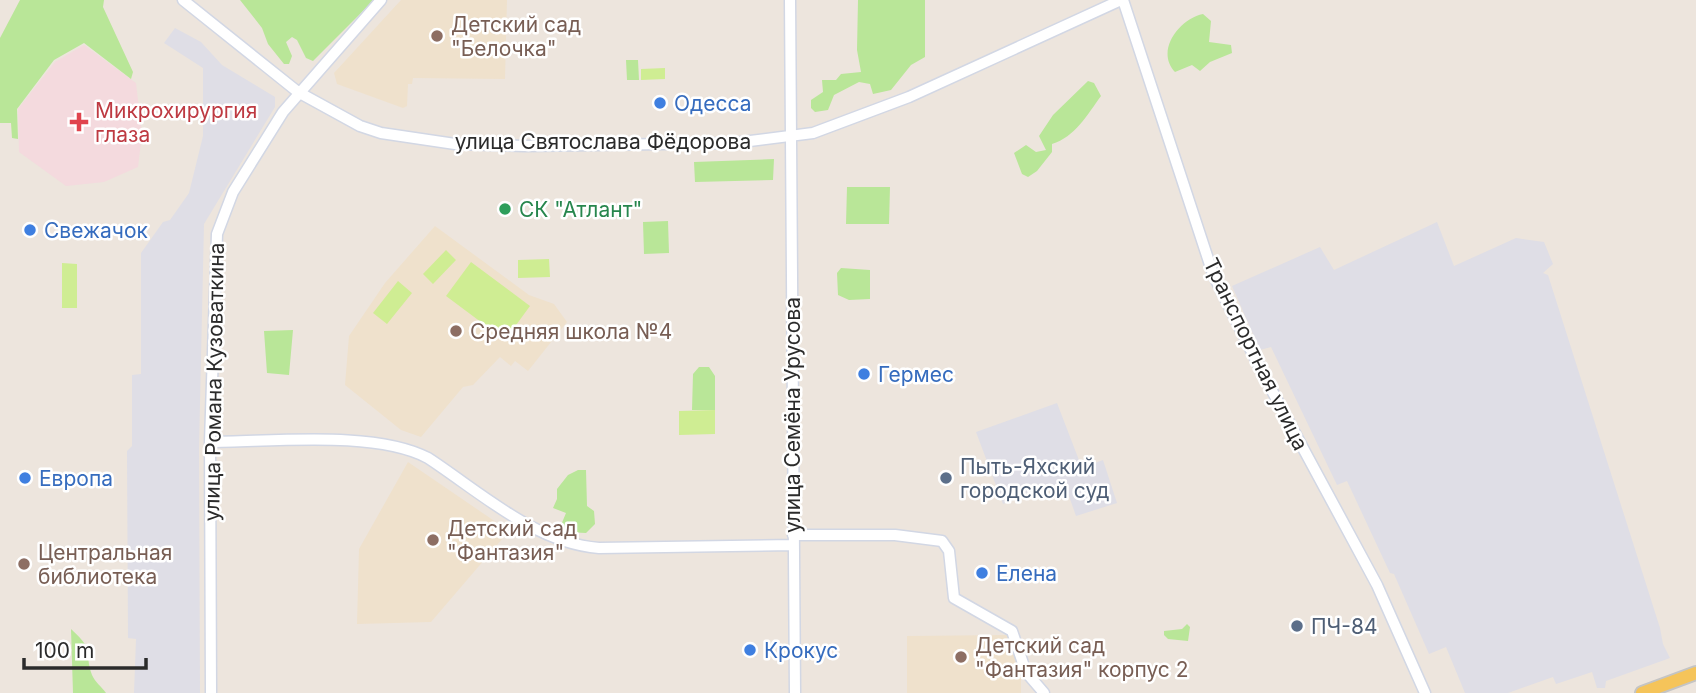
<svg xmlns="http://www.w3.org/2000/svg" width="1696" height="693" font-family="Inter,sans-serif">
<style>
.industrial{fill:#dfdee6}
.education{fill:#efe1cc}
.medical{fill:#f4dade}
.green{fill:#b9e698}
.pitch{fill:#cfed93}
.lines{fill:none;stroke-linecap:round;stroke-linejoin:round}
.minor-casing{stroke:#d2d7e4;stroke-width:13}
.major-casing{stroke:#c4c4c4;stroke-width:16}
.minor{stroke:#fff;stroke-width:10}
.major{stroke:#f5c45a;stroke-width:12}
.education-dot{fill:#8d6e63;stroke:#fff;stroke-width:2.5}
.shop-dot{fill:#3f7fe0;stroke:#fff;stroke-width:2.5}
.health-dot{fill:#e0444e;stroke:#fff;stroke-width:2.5}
.leisure-dot{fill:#2e9e5b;stroke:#fff;stroke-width:2.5}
.service-dot{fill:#5c6f8a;stroke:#fff;stroke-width:2.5}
.labels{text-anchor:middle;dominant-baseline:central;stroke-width:5;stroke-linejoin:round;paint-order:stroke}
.education-label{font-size:21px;fill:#785e54;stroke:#fff;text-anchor:start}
.shop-label{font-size:21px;fill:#366cbe;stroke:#fff;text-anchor:start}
.health-label{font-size:21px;fill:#be3a42;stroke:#fff;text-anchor:start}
.street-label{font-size:21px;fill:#2b2b2b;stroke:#fff}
.leisure-label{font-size:21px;fill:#27864d;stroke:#fff;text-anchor:start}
.service-label{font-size:21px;fill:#4e5e75;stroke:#fff;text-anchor:start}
</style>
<rect width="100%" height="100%" fill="#ede5dd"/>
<path class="industrial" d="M 175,28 L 201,42 L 222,65 L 275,97 L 275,107 L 204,224 L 199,449 L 200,693 L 134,693 L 136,639 L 128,638 L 127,451 L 132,446 L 132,375 L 141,374 L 141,253 L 163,222 L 170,220 L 189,193 L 203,136 L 203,68 L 164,43 Z
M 1437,222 L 1454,266 L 1516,238 L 1544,242 L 1553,264 L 1543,273 L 1548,275 L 1660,628 L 1663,644 L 1670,658 L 1606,681 L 1605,688 L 1597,688 L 1592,672 L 1556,684 L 1553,677 L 1508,693 L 1465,693 L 1446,647 L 1429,654 L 1394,574 L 1390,573 L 1347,481 L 1337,485 L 1271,347 L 1260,350 L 1232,286 L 1320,247 L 1334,270 Z
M 1057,403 L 1082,468 L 1103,460 L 1117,503 L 1076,516 L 1064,482 L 1003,504 L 976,432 Z"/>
<path class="education" d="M 401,0 L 507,0 L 505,79 L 413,78 L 412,84 L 408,84 L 407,106 L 403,108 L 337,84 L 334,73 Z
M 435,226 L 529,295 L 554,304 L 567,322 L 528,371 L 515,361 L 511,366 L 500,357 L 473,385 L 463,387 L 421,437 L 401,430 L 345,385 L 349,336 L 385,283 Z
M 408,462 L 509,531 L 431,622 L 357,624 L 359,549 Z
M 1008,635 L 1021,678 L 1021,693 L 907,693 L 907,636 Z"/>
<path class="medical" d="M 84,45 L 136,83 L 142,134 L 138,167 L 104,182 L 66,186 L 19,152 L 18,109 L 55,62 Z"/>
<path class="green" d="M 20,0 L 104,0 L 103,7 L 133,72 L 131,79 L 84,43 L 54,60 L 17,109 L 18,139 L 12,138 L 11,123 L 0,123 L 0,38 Z
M 240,0 L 374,0 L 313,61 L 306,58 L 297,40 L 292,37 L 286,42 L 292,56 L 289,64 L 284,64 L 268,44 L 262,28 Z
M 858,0 L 925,0 L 925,57 L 911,65 L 891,90 L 873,94 L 870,84 L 859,82 L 834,95 L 828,110 L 815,112 L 811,108 L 811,100 L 823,92 L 822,80 L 836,80 L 841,74 L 861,72 L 857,50 Z
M 1203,14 L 1211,21 L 1209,42 L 1231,45 L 1232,53 L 1210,62 L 1200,71 L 1192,65 L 1175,72 C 1155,51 1179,19 1203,14 Z
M 626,60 L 638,60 L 639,80 L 627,80 Z
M 1088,81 L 1094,83 L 1101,96 C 1087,115 1075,137 1052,144 L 1052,152 L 1037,171 L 1028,177 L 1022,174 L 1014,153 L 1026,145 L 1036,152 L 1046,150 L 1039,136 L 1053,115 Z
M 774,159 L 773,180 L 695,182 L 694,162 Z
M 847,187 L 890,187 L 889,224 L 846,224 Z
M 668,221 L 669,253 L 644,254 L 643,222 Z
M 841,268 L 870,270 L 870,299 L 849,300 L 838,295 L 837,273 Z
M 293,330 L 289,375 L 267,373 L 264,331 Z
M 699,367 L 709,367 L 715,376 L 715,410 L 692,410 L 693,374 Z
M 578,470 L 586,470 L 587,506 L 594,511 L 595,524 L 586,533 L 566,532 L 561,525 L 566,513 L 553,508 L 557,499 L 557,489 L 568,475 Z
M 1187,624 L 1190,627 L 1188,641 L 1168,639 L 1164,635 L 1164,631 L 1182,629 Z
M 71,629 C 97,653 83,649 92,675 C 95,682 102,687 106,693 L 73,693 Z"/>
<path class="pitch" d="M 665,68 L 665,79 L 641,80 L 641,69 Z
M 446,250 L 456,260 L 433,284 L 423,274 Z
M 549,259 L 550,277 L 518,278 L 518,260 Z
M 471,262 L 530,306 L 505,340 L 446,296 Z
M 62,263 L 77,264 L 77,308 L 62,308 Z
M 398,281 L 412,293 L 387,324 L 373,313 Z
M 715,410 L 715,434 L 679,435 L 679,411 Z"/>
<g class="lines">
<defs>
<path id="minor" d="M 183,0 L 298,92 L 360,126 L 381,133 L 455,144 L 524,146 L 734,143 L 813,133 L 909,97 L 1121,0
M 790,0 L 795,693
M 1123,0 L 1213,274 L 1263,374 L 1377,585 L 1425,693
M 210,442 C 271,442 375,430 428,458 C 480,492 535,543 599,548 L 793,545
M 793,535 L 895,535 L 942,541 L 949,551 L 954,598 L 1012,631 L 1026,672 L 1044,693
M 211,693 L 210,442 L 217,234 L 233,192 L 283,112 L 381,0"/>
<path id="major" d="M 1642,693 L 1696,673"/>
</defs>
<use href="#minor" class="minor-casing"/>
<use href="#major" class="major-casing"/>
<use href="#minor" class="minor"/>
<use href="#major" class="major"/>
</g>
<g class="education-dot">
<circle cx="437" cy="36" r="7"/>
<circle cx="456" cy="331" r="7"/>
<circle cx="433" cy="540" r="7"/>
<circle cx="24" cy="564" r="7"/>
<circle cx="961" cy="657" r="7"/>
</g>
<g class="shop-dot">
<circle cx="660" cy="103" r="7"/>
<circle cx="30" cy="230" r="7"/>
<circle cx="864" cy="374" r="7"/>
<circle cx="25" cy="478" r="7"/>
<circle cx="982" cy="573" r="7"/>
<circle cx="750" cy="650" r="7"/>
</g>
<path class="health-dot" d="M75.5 111.5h7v7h7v7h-7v7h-7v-7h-7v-7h7z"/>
<circle class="leisure-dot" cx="505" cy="209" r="7"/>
<g class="service-dot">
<circle cx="946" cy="478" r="7"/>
<circle cx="1297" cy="626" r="7"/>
</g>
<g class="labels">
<g class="education-label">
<text x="451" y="24">Детский сад<tspan x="451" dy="24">"Белочка"</tspan></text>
<text x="470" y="331">Средняя школа №4</text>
<text x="447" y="528">Детский сад<tspan x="447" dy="24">"Фантазия"</tspan></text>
<text x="38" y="552">Центральная<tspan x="38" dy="24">библиотека</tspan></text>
<text x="975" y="645">Детский сад<tspan x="975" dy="24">"Фантазия" корпус 2</tspan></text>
</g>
<g class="shop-label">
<text x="674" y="103">Одесса</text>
<text x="44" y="230">Свежачок</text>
<text x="878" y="374">Гермес</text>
<text x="39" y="478">Европа</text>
<text x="996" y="573">Елена</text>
<text x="764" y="650">Крокус</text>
</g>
<g class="health-label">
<text x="95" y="110">Микрохирургия<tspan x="95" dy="24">глаза</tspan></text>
</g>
<g class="street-label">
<text x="603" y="141">улица Святослава Фёдорова</text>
<text transform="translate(1256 354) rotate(64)">Транспортная улица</text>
<text transform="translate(214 382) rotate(-89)">улица Романа Кузоваткина</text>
<text transform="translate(792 415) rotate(-90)">улица Семёна Урусова</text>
</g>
<g class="leisure-label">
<text x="519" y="209">СК "Атлант"</text>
</g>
<g class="service-label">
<text x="960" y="466">Пыть-Яхский<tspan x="960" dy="24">городской суд</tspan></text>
<text x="1311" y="626">ПЧ-84</text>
</g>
</g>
<path d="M24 658v10h122v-10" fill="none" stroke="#2b2b2b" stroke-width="3.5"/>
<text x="35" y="658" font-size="21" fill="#2b2b2b" stroke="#ffffff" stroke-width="5" paint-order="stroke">100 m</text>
</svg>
